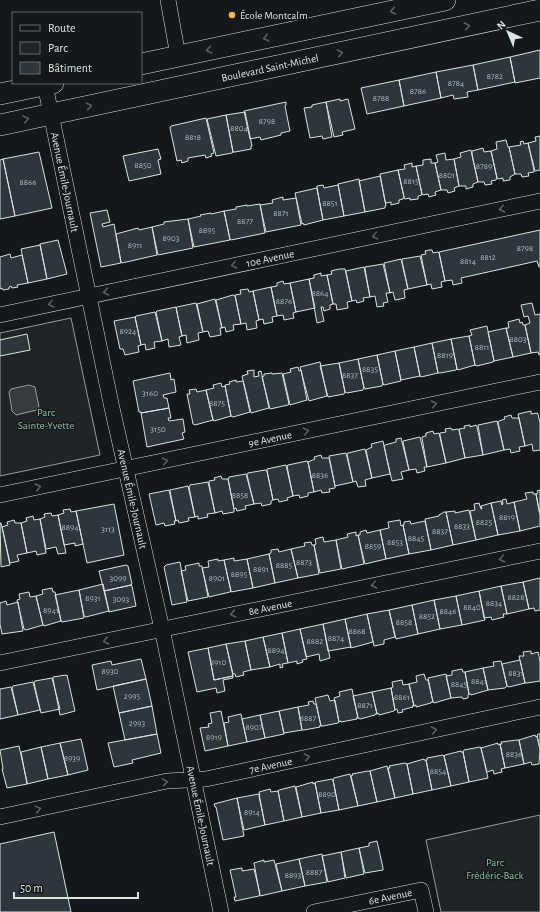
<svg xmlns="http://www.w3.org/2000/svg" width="540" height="912" font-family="'Alegreya Sans',sans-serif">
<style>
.green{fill:#202428;stroke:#939e99}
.water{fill:#363b3e;stroke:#939e99}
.building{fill:#2c363c;stroke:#d8e6dc}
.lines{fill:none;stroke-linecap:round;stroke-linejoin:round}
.street-casing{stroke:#d8e6dc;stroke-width:16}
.secondary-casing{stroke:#d8e6dc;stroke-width:22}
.street{stroke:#14181c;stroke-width:15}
.secondary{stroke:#14181c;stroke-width:21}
.oneway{stroke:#59605f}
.poi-dot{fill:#ffb74d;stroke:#14181c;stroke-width:1.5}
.labels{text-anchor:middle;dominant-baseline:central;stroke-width:3;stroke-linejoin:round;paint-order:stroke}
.number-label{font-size:9px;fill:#adbab4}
.poi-label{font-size:11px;fill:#d8e6dc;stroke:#14181c;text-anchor:start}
.street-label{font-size:11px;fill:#d8e6dc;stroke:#14181c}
.park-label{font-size:11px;fill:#8ac095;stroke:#14181c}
</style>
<rect width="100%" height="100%" fill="#14181c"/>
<path class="green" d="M 71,318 L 100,455 L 0,476 L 0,333 Z
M 540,815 L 540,912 L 441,912 L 426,840 Z"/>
<path class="water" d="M 29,385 L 35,387 L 39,407 L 37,410 L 16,415 L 12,411 L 9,392 L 11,389 Z"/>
<path class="building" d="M 540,50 L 540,78 L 515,83 L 510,57 Z
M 510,57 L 515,82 L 478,90 L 473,65 Z
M 473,65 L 478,90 L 467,92 L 468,97 L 454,99 L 453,95 L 441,98 L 436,72 Z
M 436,72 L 441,98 L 404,106 L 399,80 Z
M 399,80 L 404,106 L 367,114 L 361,88 Z
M 340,99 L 340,101 L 348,99 L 355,129 L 342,132 L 343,135 L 334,137 L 326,102 Z
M 286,102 L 286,105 L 285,106 L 290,131 L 281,133 L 281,135 L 261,140 L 260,137 L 250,139 L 244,111 Z
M 326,102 L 332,137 L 323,139 L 322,136 L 310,138 L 304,108 L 312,107 L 312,105 Z
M 245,112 L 252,146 L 251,146 L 251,149 L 235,152 L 233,152 L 226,115 Z
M 226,115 L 233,152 L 232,153 L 216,156 L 207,119 Z
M 206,118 L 214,153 L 211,154 L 212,156 L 206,158 L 205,155 L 188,158 L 188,161 L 182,163 L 181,160 L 177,161 L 170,128 L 171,126 Z
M 540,136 L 540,170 L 535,171 L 528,143 L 536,141 L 535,137 Z
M 506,140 L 508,147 L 509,147 L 515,174 L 510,177 L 510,180 L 503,181 L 503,178 L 498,179 L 497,178 L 491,151 L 497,149 L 496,142 Z
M 523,141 L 524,144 L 528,143 L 534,170 L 534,172 L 528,173 L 529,176 L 522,177 L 521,174 L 515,174 L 509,147 L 521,145 L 520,142 Z
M 483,148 L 484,152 L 491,151 L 497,178 L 496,180 L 491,181 L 492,184 L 485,185 L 484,182 L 478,182 L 472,155 L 472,151 Z
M 158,149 L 161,159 L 158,160 L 161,174 L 129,181 L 123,156 Z
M 471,150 L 478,182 L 473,184 L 473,187 L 466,189 L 466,186 L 459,186 L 454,159 L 461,157 L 460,153 Z
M 39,152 L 52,208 L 15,216 L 3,159 Z
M 445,153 L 446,160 L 454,159 L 459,186 L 454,188 L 455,191 L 448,193 L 447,190 L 441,190 L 435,163 L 438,162 L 436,155 Z
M 3,159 L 15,216 L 0,219 L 0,160 Z
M 431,159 L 431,163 L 435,163 L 441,190 L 435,192 L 436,195 L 429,197 L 428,194 L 423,195 L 422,194 L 416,166 L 423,165 L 423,160 Z
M 412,163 L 412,167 L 416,166 L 422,194 L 422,195 L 418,196 L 418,199 L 410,200 L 410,198 L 405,199 L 404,197 L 398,170 L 405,169 L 404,165 Z
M 398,170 L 404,197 L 403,199 L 399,200 L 399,203 L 391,205 L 391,202 L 386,203 L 385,201 L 380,174 Z
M 380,176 L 386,206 L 385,206 L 385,208 L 365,212 L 359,181 Z
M 359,179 L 365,212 L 344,216 L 338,184 Z
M 323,185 L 324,188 L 338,185 L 344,216 L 323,220 L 317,189 L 317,186 Z
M 317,188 L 323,220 L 304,225 L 303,223 L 302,224 L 295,193 Z
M 283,197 L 283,200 L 296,198 L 301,225 L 266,232 L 260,205 L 273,203 L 272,200 Z
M 260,204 L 265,233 L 231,240 L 230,239 L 224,211 L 236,209 L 236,207 L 247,205 L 247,206 Z
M 107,210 L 110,222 L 102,224 L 103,227 L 114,224 L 121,263 L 101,267 L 90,213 Z
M 224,211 L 230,240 L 194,247 L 188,219 L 201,216 L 200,215 L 211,213 L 211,214 Z
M 188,219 L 193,248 L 158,255 L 152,227 L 164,224 L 164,222 Z
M 152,227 L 157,255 L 122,263 L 121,262 L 116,234 L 138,228 L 139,230 Z
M 540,230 L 540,267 L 539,267 L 537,261 L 461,278 L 462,283 L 453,285 L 452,280 L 445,281 L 439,252 Z
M 58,240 L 67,274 L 47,279 L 40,244 Z
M 40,245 L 47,279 L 28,283 L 21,249 Z
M 429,250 L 432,250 L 433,253 L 438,252 L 439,253 L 445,281 L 441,282 L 442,287 L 432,289 L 431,284 L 427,285 L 421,255 L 426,254 L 425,251 Z
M 10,254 L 11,258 L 22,255 L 28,283 L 17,285 L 18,287 L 12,288 L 11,286 L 9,287 L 9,289 L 3,290 L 2,288 L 0,289 L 0,257 Z
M 420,256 L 427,285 L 408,289 L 402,261 L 402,259 Z
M 401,259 L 408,289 L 404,290 L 405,298 L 395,300 L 393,292 L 390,293 L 384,263 Z
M 383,264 L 390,293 L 386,293 L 388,302 L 383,303 L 384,306 L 377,307 L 375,296 L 370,297 L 365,269 L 365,267 Z
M 364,267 L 370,297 L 363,298 L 364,301 L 357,303 L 356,300 L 352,301 L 346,272 L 346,271 Z
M 339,269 L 345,269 L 352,301 L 347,302 L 348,308 L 337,310 L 336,304 L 333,304 L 327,275 L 332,274 L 331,271 Z
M 321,273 L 321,276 L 327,275 L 333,304 L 330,305 L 330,309 L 324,311 L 323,307 L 321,307 L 324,321 L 317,323 L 309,279 L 314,278 L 314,275 Z
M 309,279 L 315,308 L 296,312 L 290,283 Z
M 283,281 L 284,284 L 290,283 L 296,312 L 293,313 L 294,318 L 284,320 L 283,315 L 277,316 L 271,287 L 277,286 L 277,283 Z
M 271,287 L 277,316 L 272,317 L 273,322 L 264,324 L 263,319 L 259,320 L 253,291 Z
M 248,289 L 249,292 L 253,291 L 259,320 L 256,321 L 257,328 L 247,330 L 246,323 L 241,324 L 235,295 L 241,294 L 240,290 Z
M 233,295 L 235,296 L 241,324 L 233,325 L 234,330 L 226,332 L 225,327 L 222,328 L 216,300 Z
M 215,299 L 222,328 L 220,328 L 221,335 L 210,337 L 208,331 L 203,332 L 197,304 Z
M 196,303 L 203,332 L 198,333 L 199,340 L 187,343 L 186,335 L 182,336 L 176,308 L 177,307 Z
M 532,303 L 535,315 L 540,314 L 540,355 L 539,355 L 538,352 L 531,353 L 525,325 L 530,323 L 528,316 L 524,317 L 521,305 Z
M 176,307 L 182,336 L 179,337 L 181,345 L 169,347 L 168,339 L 162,341 L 156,312 L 157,311 Z
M 155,312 L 162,341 L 154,342 L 155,348 L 146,350 L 145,344 L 141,345 L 135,317 L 136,316 Z
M 135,317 L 141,345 L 138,346 L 139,352 L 125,355 L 123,349 L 120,349 L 114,321 Z
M 519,319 L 520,323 L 522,322 L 523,325 L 525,325 L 531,353 L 513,357 L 506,328 L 509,328 L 508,322 Z
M 487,326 L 494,361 L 493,362 L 477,366 L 475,365 L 469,336 L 472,335 L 470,330 Z
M 506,328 L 513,357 L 494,361 L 488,332 Z
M 27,334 L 30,350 L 0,356 L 0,340 Z
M 469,336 L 475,365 L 458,370 L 457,369 L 451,339 Z
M 451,339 L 457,369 L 456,370 L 440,373 L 438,373 L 432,343 Z
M 432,343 L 438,373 L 421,377 L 420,376 L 414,347 Z
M 414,347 L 420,376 L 401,380 L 395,351 Z
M 395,351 L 401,381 L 384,385 L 383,384 L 377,355 Z
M 377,355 L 383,384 L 382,386 L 365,389 L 365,388 L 364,388 L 358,359 Z
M 358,359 L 364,388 L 363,390 L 347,393 L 345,392 L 339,363 Z
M 320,362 L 327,396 L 309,401 L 300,367 Z
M 339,363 L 345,392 L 344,394 L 328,397 L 320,366 Z
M 298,367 L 299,371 L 301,370 L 307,400 L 290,405 L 283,374 L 291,372 L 290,369 Z
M 254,370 L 254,377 L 259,376 L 258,372 L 261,371 L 269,408 L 251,413 L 242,376 L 248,374 L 247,371 Z
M 170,373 L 171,380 L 174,379 L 176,392 L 163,395 L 164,398 L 167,398 L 169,408 L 141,413 L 141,412 L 139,412 L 133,381 Z
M 272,373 L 272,374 L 282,373 L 289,404 L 288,405 L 270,409 L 262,377 L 264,376 L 264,374 Z
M 236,380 L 236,382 L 243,381 L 250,412 L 233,417 L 231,416 L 225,385 L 230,384 L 229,382 Z
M 221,383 L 222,387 L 225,386 L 231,416 L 214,421 L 213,420 L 206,390 L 214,388 L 213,385 Z
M 196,389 L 197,392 L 206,390 L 213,420 L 195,425 L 193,424 L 187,394 L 190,394 L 189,390 Z
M 169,408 L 171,418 L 168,418 L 169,421 L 183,419 L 185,432 L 182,433 L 184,439 L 147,447 L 141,413 Z
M 531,411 L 531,414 L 537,413 L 538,414 L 540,423 L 540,450 L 533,451 L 532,444 L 525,446 L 518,414 Z
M 511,415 L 512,418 L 519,418 L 525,446 L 519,447 L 520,451 L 511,453 L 510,449 L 504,450 L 498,422 L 499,421 L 505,419 L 504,417 Z
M 497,421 L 504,450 L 483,455 L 478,425 Z
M 470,425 L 470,427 L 476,425 L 477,427 L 483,455 L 465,458 L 459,429 L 465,428 L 464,426 Z
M 451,428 L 452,430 L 458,429 L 459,430 L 465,458 L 446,463 L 440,435 L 440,433 L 446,432 L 445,429 Z
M 433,431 L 434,434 L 439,433 L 446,463 L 427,467 L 422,438 L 422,437 L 426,436 L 426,433 Z
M 420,437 L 427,467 L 424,467 L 425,471 L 417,473 L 416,469 L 409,470 L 403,442 L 403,441 Z
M 401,438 L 409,470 L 401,472 L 403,479 L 392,481 L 384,446 L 385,445 L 396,442 L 396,439 Z
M 383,441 L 390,474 L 372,478 L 366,450 L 372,447 L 371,444 Z
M 365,449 L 372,478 L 365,480 L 366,486 L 358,487 L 356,481 L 353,482 L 347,454 L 348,453 Z
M 346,453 L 353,482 L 335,486 L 329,456 Z
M 321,455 L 322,458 L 329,458 L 335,486 L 335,488 L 329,489 L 330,492 L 322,493 L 321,490 L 314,492 L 308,462 L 315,459 L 314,457 Z
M 307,461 L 308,462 L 314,492 L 308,493 L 308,496 L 300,498 L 299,495 L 293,496 L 287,466 L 288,465 Z
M 286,465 L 293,496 L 287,498 L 288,500 L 279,502 L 278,499 L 273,500 L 267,471 L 267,469 Z
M 265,470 L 267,471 L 273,500 L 271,501 L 271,504 L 262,506 L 261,503 L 254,504 L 247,475 L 248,473 Z
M 246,474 L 254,504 L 245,506 L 246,509 L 237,511 L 236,508 L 234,509 L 228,479 L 229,477 Z
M 221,476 L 222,479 L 228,479 L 234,509 L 234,512 L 223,514 L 222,511 L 215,513 L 209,483 L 209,481 L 215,480 L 214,478 Z
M 208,482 L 215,513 L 207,514 L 208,517 L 198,519 L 198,516 L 195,517 L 189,487 L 190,485 Z
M 188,486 L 195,517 L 188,518 L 189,521 L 179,523 L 178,520 L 176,521 L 170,491 L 170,490 Z
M 169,490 L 176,521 L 174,521 L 175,524 L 165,526 L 164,523 L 156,525 L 149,494 Z
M 540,490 L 540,515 L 536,494 L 538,493 L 537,491 Z
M 533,492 L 533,494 L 536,494 L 540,515 L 540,526 L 520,531 L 514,502 L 527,499 L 525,493 Z
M 506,499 L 507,504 L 514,502 L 520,531 L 498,535 L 491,503 L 501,501 L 502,505 L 503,504 L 502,500 Z
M 479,503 L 481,509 L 482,509 L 481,506 L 491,503 L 498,535 L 476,540 L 470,511 L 475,510 L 474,504 Z
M 114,504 L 124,555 L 87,563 L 76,511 Z
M 70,509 L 71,512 L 76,511 L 83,544 L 75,546 L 75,543 L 64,545 L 58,515 L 64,513 L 63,510 Z
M 469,510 L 476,540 L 453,545 L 446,512 L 455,511 L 455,513 Z
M 444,512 L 446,512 L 453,545 L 431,550 L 425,519 L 439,516 L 439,515 Z
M 51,513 L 52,516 L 58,515 L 66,553 L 58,554 L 56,547 L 46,549 L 40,519 L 45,517 L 44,514 Z
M 33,516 L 34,520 L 40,519 L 46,553 L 37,555 L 36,551 L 27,553 L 21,523 L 27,521 L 26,518 Z
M 14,520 L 15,523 L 21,523 L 27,553 L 17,555 L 19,561 L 10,563 L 2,527 L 8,525 L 7,522 Z
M 400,520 L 401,526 L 403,525 L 409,554 L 386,559 L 380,530 L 389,528 L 388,522 Z
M 410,521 L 411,524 L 425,521 L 431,550 L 409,554 L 403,525 L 404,525 L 404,522 Z
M 0,523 L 1,523 L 2,527 L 10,565 L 1,567 Z
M 366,530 L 367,533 L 380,530 L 386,559 L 365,564 L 358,535 L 360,535 L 360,532 Z
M 356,532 L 356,536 L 358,535 L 364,564 L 342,569 L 336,540 L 348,537 L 347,534 Z
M 323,537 L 324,542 L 336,540 L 341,569 L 320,573 L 314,545 L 316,544 L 315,539 Z
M 311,542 L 312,545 L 314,545 L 319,574 L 298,578 L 291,549 L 305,546 L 304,543 Z
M 278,549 L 279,552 L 291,549 L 298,578 L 275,583 L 269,554 L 271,553 L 271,550 Z
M 269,554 L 275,583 L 253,588 L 247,559 Z
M 234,558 L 234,561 L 247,559 L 253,588 L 231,592 L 224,560 Z
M 218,559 L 218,561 L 224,560 L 231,591 L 230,592 L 209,597 L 202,568 L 209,567 L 208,561 Z
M 180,562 L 187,602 L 172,605 L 164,567 L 166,565 Z
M 199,563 L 199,566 L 202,566 L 208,597 L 188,601 L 181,571 L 186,570 L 185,566 Z
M 126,565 L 128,566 L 132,584 L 131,585 L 104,591 L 99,571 Z
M 540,578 L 540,610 L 535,611 L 534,608 L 529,609 L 523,582 Z
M 523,582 L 529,609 L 507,614 L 501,586 Z
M 103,584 L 109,611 L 86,617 L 84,616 L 79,590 Z
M 131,585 L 132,586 L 136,606 L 109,612 L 104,591 Z
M 501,586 L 507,614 L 503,614 L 504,617 L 492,620 L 491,617 L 484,618 L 479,591 Z
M 52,588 L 53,592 L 55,592 L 61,621 L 44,626 L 43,625 L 36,596 L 43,594 L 42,590 Z
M 79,590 L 84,618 L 62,622 L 61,621 L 55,595 Z
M 479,591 L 485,620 L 462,625 L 456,596 Z
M 29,592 L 30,597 L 36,596 L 43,625 L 26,630 L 24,629 L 17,600 L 20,599 L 19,594 Z
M 456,596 L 462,625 L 440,629 L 434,600 Z
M 434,600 L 440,629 L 418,634 L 412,605 Z
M 6,601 L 7,605 L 18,602 L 23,631 L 2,634 L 0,624 L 0,603 Z
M 412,605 L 418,634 L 396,639 L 389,610 Z
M 389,610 L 395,637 L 384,640 L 384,644 L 374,646 L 367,614 Z
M 367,614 L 373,642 L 351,648 L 345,619 Z
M 345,619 L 351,647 L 328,651 L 323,624 Z
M 323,624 L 330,658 L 320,661 L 319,654 L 306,657 L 300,629 Z
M 300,629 L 307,659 L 302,660 L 303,662 L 297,664 L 297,661 L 288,663 L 282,633 Z
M 282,633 L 288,663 L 282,664 L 283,667 L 280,668 L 280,664 L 270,667 L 263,637 Z
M 263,637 L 270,667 L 251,670 L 245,641 Z
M 245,641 L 251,670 L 243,672 L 244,675 L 236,677 L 235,674 L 233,674 L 226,644 Z
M 226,644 L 233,676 L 214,680 L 208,648 Z
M 208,648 L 214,680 L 233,676 L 233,678 L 223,680 L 225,691 L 217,693 L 216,688 L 197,692 L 188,652 Z
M 531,651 L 531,654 L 538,652 L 540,661 L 540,681 L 527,683 L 525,683 L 519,656 L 524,656 L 523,652 Z
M 141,659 L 146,679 L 97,690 L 92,665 L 111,661 L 112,665 Z
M 520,660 L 525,683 L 509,687 L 507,686 L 502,664 Z
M 501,661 L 507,686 L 505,688 L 488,690 L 483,668 L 494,666 L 493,662 Z
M 483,668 L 488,690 L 471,695 L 471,694 L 469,694 L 465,672 Z
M 462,669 L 463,672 L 465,672 L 469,694 L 468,695 L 468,698 L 463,699 L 462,697 L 451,698 L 446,676 L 452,675 L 452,671 Z
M 424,674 L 426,680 L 428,680 L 433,702 L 431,702 L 431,703 L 416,707 L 416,705 L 414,706 L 409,684 L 417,682 L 416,676 Z
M 446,674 L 451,698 L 434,703 L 433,702 L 428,678 Z
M 66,675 L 66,676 L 67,675 L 75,711 L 60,715 L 53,679 L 53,677 Z
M 52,678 L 60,709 L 41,713 L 34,683 L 35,681 Z
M 146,679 L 152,706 L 119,713 L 113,686 Z
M 402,680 L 403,685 L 409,684 L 414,706 L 412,706 L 413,707 L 402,710 L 403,712 L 398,713 L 397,709 L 395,710 L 391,688 L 393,687 L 392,682 Z
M 33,682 L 40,710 L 18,715 L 12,688 L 13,686 Z
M 11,687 L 18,715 L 0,719 L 0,689 Z
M 391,688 L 395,710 L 394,711 L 379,715 L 378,713 L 377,714 L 372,692 Z
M 352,689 L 358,718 L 356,718 L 357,719 L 341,722 L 341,721 L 339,722 L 334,698 L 340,696 L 339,692 Z
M 372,692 L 377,714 L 375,714 L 375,715 L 360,719 L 358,718 L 353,696 Z
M 328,695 L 330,701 L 335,700 L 339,722 L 338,723 L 323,726 L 321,726 L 315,698 Z
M 313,701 L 314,704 L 316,704 L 321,726 L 319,726 L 320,727 L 304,730 L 302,730 L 298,707 L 309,705 L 308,702 Z
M 152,706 L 157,734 L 125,740 L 119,713 Z
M 298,707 L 302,730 L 284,733 L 279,711 Z
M 221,711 L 228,746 L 205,751 L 200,728 L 209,727 L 208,724 L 212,723 L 210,713 Z
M 279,711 L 284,734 L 265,738 L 260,715 Z
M 241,714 L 247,742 L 228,746 L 224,723 L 229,722 L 228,717 Z
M 260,715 L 265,738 L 247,742 L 242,719 Z
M 157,734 L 161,753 L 132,760 L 133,763 L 114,767 L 108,743 Z
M 538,734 L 540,734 L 540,749 L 537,736 Z
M 535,735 L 536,737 L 537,736 L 540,749 L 539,764 L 532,765 L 531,762 L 524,764 L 519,740 Z
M 81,739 L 88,770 L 68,775 L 60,743 Z
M 517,740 L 519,740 L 524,764 L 505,768 L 500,744 L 502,744 L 501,742 Z
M 60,743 L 68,775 L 48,779 L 41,747 Z
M 498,743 L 498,745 L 500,744 L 505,768 L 501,769 L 502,772 L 494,774 L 493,770 L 487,772 L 481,748 Z
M 19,746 L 27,782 L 27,784 L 7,788 L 2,769 L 3,769 L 0,750 Z
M 41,747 L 48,779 L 27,784 L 21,752 Z
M 480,747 L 481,748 L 488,778 L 469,782 L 463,752 L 464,750 Z
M 461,751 L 461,752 L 463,752 L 469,782 L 451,786 L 444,756 L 445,755 Z
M 443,755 L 444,756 L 451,786 L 432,790 L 426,760 L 427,760 L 427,758 Z
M 424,759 L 424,760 L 426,760 L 432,790 L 413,794 L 407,764 Z
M 405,763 L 407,764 L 413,794 L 395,798 L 388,768 L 390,768 L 389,766 Z
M 387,766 L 395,798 L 377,802 L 370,771 Z
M 368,771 L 370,771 L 377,802 L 358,806 L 351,776 L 353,775 L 352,774 Z
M 350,774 L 358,806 L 339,810 L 333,780 L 334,778 Z
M 332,779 L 333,780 L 339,810 L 321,813 L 315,783 L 316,782 Z
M 313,782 L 313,784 L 315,783 L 321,813 L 302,817 L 296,787 Z
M 295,786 L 302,817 L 284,821 L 278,791 L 279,790 Z
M 270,789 L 271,792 L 278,791 L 284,821 L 265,825 L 259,796 L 260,795 L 259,792 Z
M 259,794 L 265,825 L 244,830 L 237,798 Z
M 237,798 L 244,836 L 223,840 L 216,807 L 215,807 L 214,804 Z
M 54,832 L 71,912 L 0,912 L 0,844 Z
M 377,841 L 383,868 L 383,870 L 365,873 L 359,848 L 369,846 L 369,843 Z
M 359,848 L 364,874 L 346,878 L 341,852 Z
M 341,852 L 345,878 L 328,882 L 322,856 Z
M 322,854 L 327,882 L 305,886 L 299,859 Z
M 299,859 L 305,886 L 282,891 L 276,864 Z
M 264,860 L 264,862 L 274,860 L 282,891 L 260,896 L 254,863 Z
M 242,868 L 242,871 L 254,869 L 260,894 L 259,896 L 235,901 L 234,897 L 236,897 L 230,870 Z"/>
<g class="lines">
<defs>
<g id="street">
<path d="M 168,0 L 178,56"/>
<path id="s1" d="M 45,85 L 112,408 L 162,629 L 221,912"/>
<path id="s2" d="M 0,315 L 540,201"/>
<path id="s3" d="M 0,495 L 540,382"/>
<path id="s4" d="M 0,663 L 540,551"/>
<path id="s5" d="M 0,817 L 167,781 L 206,779 L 540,707"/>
<path id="s6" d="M 314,912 L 421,890 L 426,912"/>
</g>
<g id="secondary">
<path d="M 141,64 L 445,0"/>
<path d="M 0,94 L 53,83"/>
<path id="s7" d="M 0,125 L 540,10"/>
</g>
</defs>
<use href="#street" class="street-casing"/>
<use href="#secondary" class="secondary-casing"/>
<use href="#street" class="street"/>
<use href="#secondary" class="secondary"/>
</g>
<defs><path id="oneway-chevron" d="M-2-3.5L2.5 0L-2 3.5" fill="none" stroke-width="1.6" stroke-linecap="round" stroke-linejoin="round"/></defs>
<g class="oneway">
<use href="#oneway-chevron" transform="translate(393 11) rotate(168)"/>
<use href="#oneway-chevron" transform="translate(467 26) rotate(-12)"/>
<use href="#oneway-chevron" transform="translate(266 38) rotate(168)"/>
<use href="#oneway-chevron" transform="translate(209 50) rotate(168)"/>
<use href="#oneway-chevron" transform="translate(340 53) rotate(-12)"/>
<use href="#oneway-chevron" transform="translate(89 106) rotate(-12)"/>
<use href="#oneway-chevron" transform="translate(26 119) rotate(-12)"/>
<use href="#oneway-chevron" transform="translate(502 209) rotate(168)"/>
<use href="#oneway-chevron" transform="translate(375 236) rotate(168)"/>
<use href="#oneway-chevron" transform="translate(234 265) rotate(168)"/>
<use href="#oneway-chevron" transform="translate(106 292) rotate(168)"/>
<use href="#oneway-chevron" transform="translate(51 304) rotate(168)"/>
<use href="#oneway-chevron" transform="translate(434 404) rotate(-12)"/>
<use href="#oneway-chevron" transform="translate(306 431) rotate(-12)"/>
<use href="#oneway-chevron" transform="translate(165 461) rotate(-12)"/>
<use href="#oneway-chevron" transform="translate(38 487) rotate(-11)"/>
<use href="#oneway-chevron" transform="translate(502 559) rotate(168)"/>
<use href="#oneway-chevron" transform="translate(374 585) rotate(168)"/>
<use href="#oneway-chevron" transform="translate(233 614) rotate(168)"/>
<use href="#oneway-chevron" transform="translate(106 641) rotate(168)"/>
<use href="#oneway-chevron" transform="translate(434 730) rotate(-12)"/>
<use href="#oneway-chevron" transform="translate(307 757) rotate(-12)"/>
<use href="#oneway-chevron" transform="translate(165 782) rotate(-9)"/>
<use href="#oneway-chevron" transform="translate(38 809) rotate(-12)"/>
</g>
<circle class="poi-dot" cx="232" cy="15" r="4"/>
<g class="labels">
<g class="number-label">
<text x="495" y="76">8782</text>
<text x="456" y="83">8784</text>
<text x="418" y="91">8786</text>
<text x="381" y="98">8788</text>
<text x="267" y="121">8798</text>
<text x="239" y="128">8804</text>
<text x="193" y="137">8818</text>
<text x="143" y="165">8850</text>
<text x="484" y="166">8789</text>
<text x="447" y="175">8801</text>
<text x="411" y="181">8815</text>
<text x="28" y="182">8866</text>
<text x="330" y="203">8851</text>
<text x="281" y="213">8871</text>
<text x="245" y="221">8877</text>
<text x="207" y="230">8895</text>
<text x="171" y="238">8903</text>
<text x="135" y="245">8911</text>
<text x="525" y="248">8798</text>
<text x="488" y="257">8812</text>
<text x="468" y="261">8814</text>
<text x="320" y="293">8864</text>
<text x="284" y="301">8876</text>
<text x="128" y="331">8924</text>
<text x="518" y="339">8803</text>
<text x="482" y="347">8811</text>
<text x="445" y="355">8819</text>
<text x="370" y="369">8835</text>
<text x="350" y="375">8837</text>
<text x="150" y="393">3160</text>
<text x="217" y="403">8875</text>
<text x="158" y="429">3150</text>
<text x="320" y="475">8836</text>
<text x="240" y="495">8858</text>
<text x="507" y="517">8819</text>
<text x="484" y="522">8825</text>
<text x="462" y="526">8833</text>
<text x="70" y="527">8894</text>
<text x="108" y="529">3113</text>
<text x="440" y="531">8837</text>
<text x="416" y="538">8845</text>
<text x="395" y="542">8853</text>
<text x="373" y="546">8859</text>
<text x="304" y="562">8873</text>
<text x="284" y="565">8885</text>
<text x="261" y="569">8891</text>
<text x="239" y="574">8895</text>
<text x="118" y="578">3099</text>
<text x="217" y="578">8901</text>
<text x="516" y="597">8828</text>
<text x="93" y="598">8931</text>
<text x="121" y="599">3093</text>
<text x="494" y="603">8834</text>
<text x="472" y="607">8840</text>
<text x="51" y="610">8941</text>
<text x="448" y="611">8846</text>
<text x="427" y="616">8852</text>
<text x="404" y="622">8858</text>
<text x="357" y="631">8868</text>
<text x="336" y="638">8874</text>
<text x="315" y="641">8882</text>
<text x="276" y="650">8894</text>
<text x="218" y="662">8910</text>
<text x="110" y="671">8930</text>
<text x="516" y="673">8831</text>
<text x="479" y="681">8841</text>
<text x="459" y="684">8845</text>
<text x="132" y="696">2995</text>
<text x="402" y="697">8861</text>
<text x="365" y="705">8871</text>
<text x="308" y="718">8887</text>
<text x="137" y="723">2993</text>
<text x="254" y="727">8907</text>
<text x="214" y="737">8919</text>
<text x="514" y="754">8836</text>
<text x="72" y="758">8939</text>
<text x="438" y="771">8854</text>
<text x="327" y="794">8890</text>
<text x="252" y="812">8914</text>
<text x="314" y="872">8887</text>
<text x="293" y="875">8893</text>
</g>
<g class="poi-label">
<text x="240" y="15">École Montcalm</text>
</g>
<g class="street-label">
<text stroke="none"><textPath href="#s7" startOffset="276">Boulevard Saint-Michel</textPath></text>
<text stroke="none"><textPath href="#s1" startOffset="99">Avenue Émile-Journault</textPath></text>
<text stroke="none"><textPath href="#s2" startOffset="276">10e Avenue</textPath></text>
<text stroke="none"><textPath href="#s3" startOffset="276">9e Avenue</textPath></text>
<text stroke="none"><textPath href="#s1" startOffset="423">Avenue Émile-Journault</textPath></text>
<text stroke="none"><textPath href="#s4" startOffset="276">8e Avenue</textPath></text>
<text stroke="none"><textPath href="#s5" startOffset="276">7e Avenue</textPath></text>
<text stroke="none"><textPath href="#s1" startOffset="747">Avenue Émile-Journault</textPath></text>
<text stroke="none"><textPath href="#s6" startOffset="78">6e Avenue</textPath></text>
</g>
<g class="park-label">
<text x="46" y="412">Parc<tspan x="46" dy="13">Sainte-Yvette</tspan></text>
<text x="495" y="862">Parc<tspan x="495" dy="13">Frédéric-Back</tspan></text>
</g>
</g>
<rect x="12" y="12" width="130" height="72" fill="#14181c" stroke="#626a69"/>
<rect x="20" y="25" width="20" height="6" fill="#14181c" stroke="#626a69"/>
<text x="48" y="32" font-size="12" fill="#d8e6dc">Route</text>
<rect x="20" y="42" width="20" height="12" fill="#202428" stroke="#626a69"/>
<text x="48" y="52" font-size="12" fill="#d8e6dc">Parc</text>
<rect x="20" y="62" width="20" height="12" fill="#2c363c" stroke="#626a69"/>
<text x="48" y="72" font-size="12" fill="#d8e6dc">Bâtiment</text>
<g transform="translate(508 32) rotate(316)" stroke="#14181c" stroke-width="3" paint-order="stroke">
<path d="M0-3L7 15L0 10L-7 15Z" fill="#d8e6dc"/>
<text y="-6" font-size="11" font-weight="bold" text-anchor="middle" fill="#d8e6dc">N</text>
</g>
<path d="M14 892v6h124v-6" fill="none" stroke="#d8e6dc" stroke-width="2"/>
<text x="20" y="892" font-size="12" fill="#d8e6dc" stroke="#14181c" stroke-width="3" paint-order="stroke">50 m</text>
</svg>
